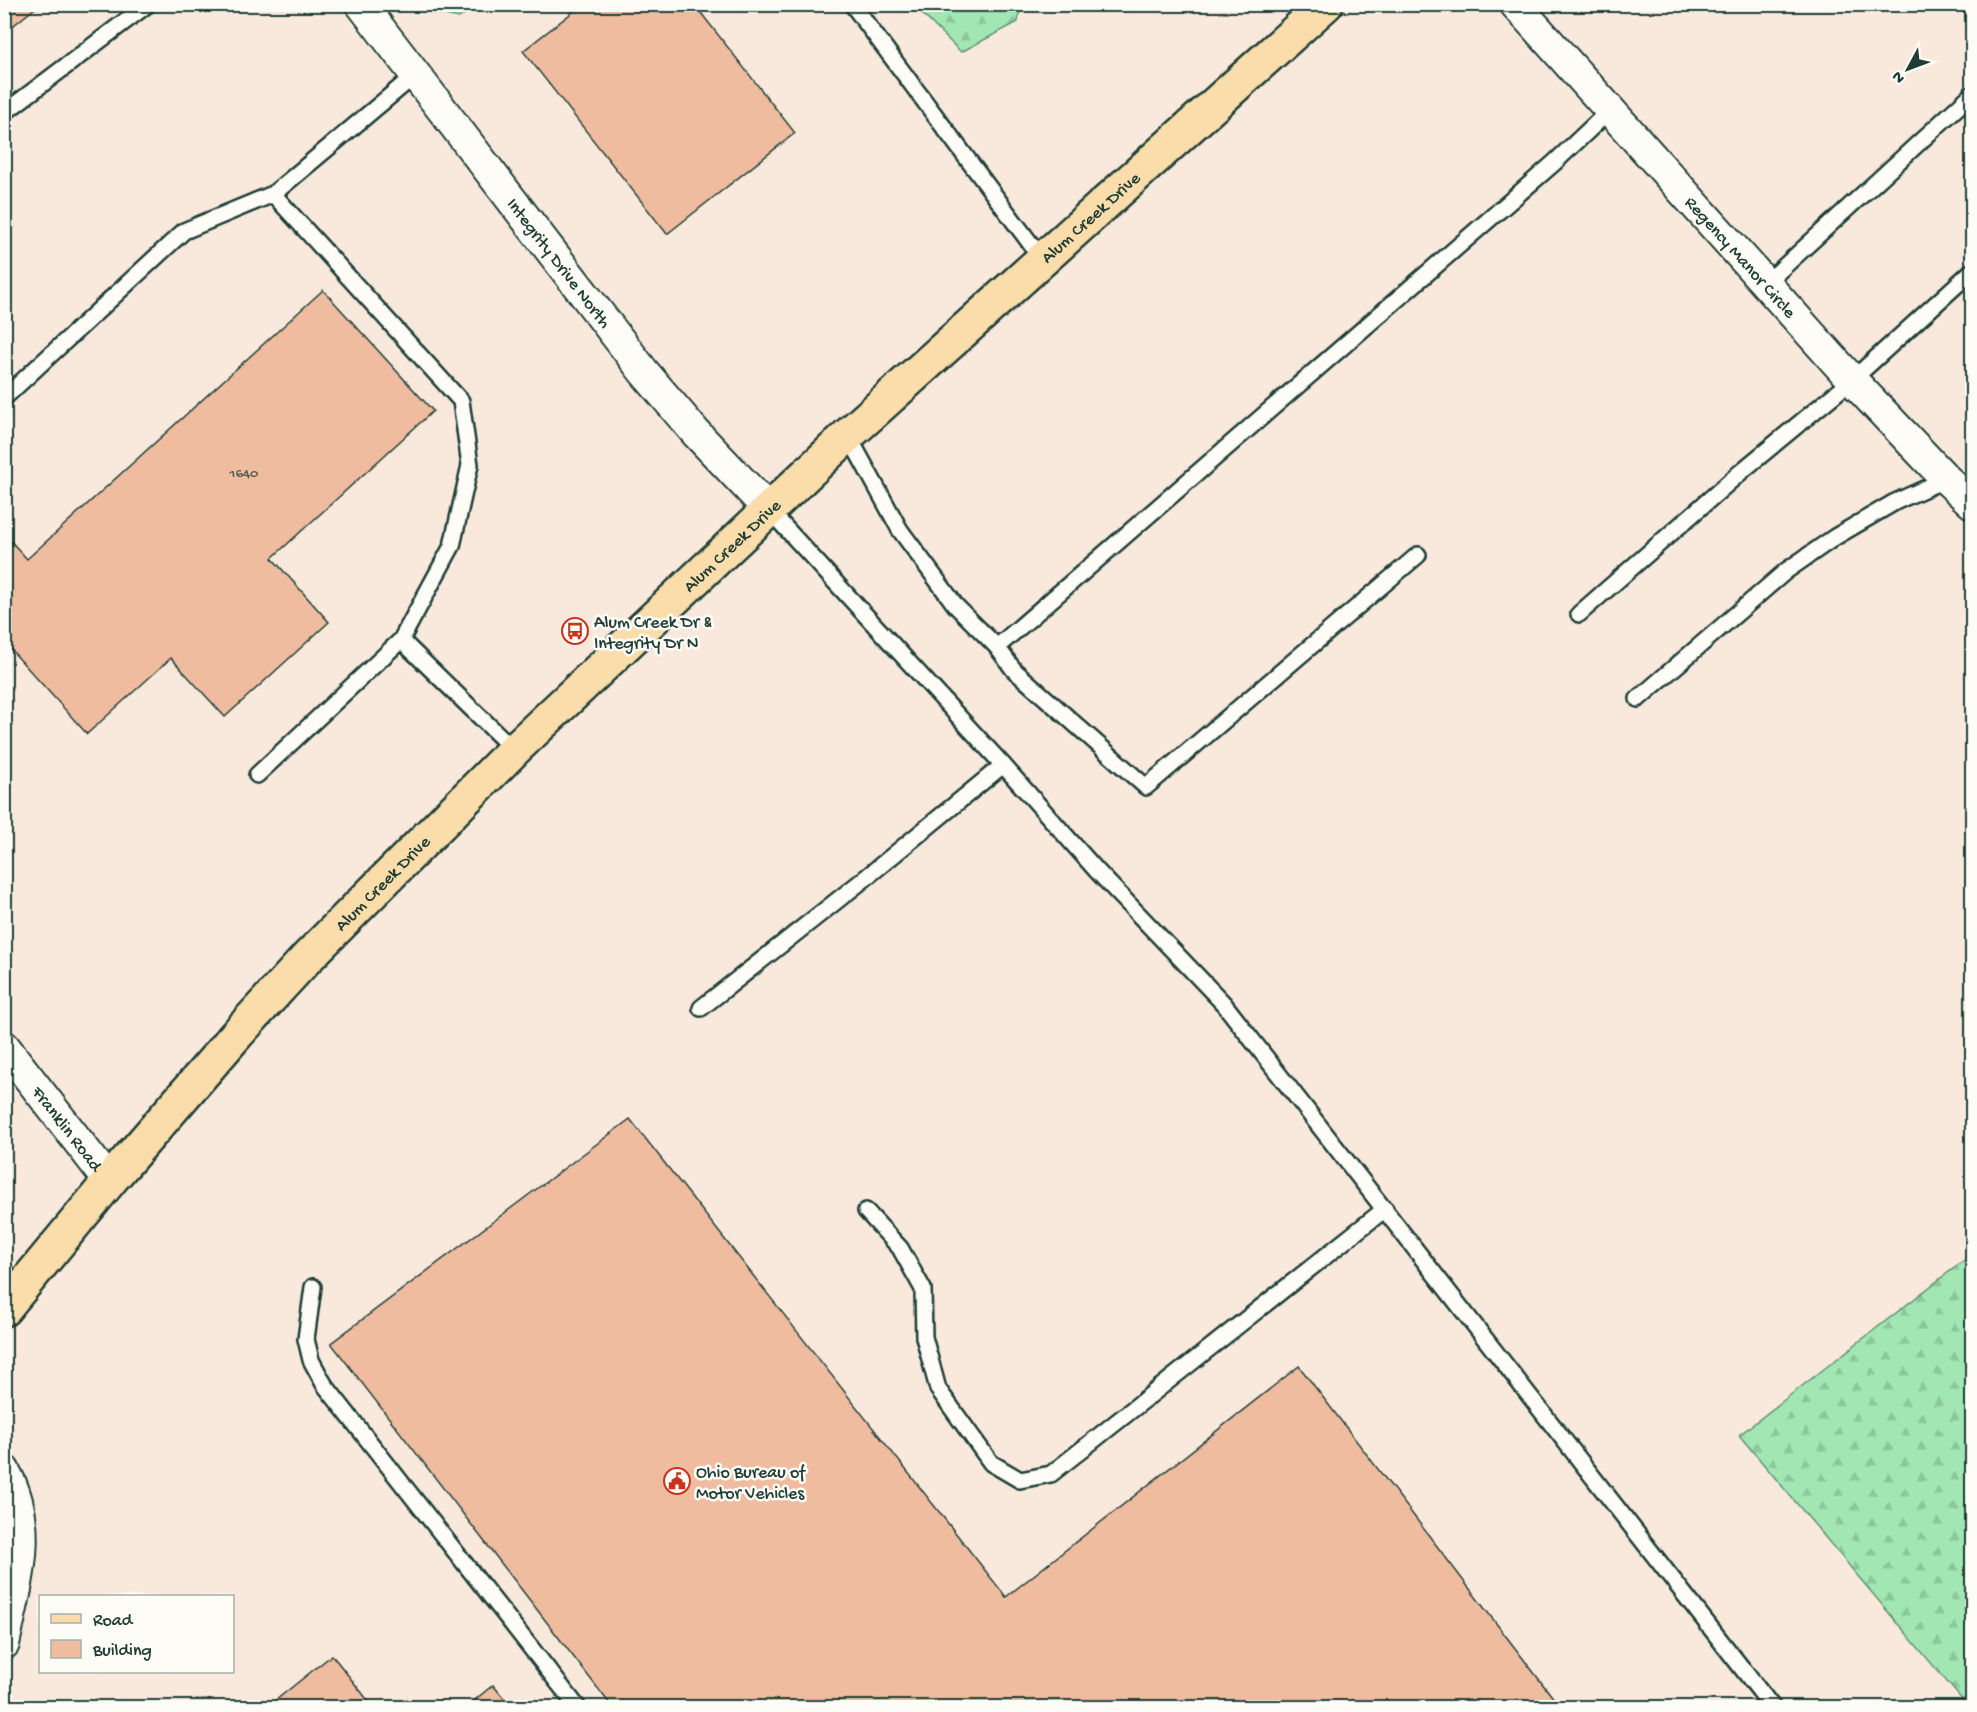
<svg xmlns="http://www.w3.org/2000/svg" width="1977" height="1712" font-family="'Gochi Hand',sans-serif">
	<defs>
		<pattern id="forest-firs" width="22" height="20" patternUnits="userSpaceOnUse" patternTransform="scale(1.5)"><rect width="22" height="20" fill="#a2e7b3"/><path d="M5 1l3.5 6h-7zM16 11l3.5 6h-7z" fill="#8bc79b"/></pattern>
	</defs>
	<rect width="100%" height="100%" fill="#fdfcf7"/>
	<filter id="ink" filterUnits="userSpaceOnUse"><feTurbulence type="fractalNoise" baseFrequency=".0167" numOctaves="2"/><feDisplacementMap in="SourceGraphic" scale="12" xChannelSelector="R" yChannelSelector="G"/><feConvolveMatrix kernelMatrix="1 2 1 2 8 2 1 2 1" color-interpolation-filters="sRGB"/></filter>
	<g filter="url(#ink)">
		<path fill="#f9e9dd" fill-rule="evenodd" d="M397,4L459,18L477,4L915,5L917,9L961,52L1018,22L1021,4L1972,5V1254L1739,1435L1969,1707L5,1708V5ZM40,1596H232V1672H40Z"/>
		<g fill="url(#forest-firs)" stroke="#609274" stroke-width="1.5">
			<path d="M397,5H477L459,18Z"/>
			<path d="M915,5H1021L1018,22L961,52L917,9Z"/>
			<path d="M1972,1254V1707L1969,1708L1739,1435Z"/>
		</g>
		<g fill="#efbca0" stroke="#1f3d34" stroke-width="1.5">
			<path d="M4,4H40L4,33Z"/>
			<path d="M583,4H694L795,133L667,234L523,51Z"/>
			<path d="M323,290L433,411L272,558L329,622L225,717L171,658L87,734L4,642V534L27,559Z"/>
			<path d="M630,1119L1006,1597L1299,1366L1561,1708H613L331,1343Z"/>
			<path d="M332,1655L374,1708H266Z"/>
			<path d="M493,1685L512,1708H465Z"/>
		</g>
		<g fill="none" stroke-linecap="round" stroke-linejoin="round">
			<defs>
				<g id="service">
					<path d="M852,4L1042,259"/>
					<path d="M4,113L148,4"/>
					<path d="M1765,284L1972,94"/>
					<path d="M4,398L184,231L273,194L415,75"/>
					<path d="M848,435L900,530L956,606L997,647L1554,163L1610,110"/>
					<path d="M769,510L1003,765L1097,871L1224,1004L1773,1708"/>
					<path d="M1579,614L1743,470L1852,380L1972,271"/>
					<path d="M401,640L514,750"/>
					<path d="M997,647L1014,670L1146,787L1418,555"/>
					<path d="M1638,699L1786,571L1835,537L1895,502L1946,479"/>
					<path d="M257,775L401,640L452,546L470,465L461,401L273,194"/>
					<path d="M701,1008L863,880L1003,765"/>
					<path d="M866,1211L900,1248L923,1289L924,1337L938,1389L991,1463L1020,1480L1051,1474L1385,1209"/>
					<path d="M313,1287L306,1339L311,1360L324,1384L578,1708"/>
				</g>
				<g id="minor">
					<path id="s1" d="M361,4L644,372L696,433L769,510"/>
					<path id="s2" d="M1515,4L1852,380L1946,479L1972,503"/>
					<path id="s3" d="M4,1046L109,1181"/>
					<path d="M4,1470C37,1526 16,1586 4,1644"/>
				</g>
				<g id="primary">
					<path id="s4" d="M4,1309L113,1177L237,1034L306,959L514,750L848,435L1326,4"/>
				</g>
			</defs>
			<use href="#service" stroke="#1f3d34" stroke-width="20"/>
			<use href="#minor" stroke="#1f3d34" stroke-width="34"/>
			<use href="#primary" stroke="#1f3d34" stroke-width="38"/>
			<use href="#service" stroke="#fdfcf7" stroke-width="15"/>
			<use href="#minor" stroke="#fdfcf7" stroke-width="30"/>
			<use href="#primary" stroke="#faddab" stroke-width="33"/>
		</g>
	</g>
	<defs>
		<symbol id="bus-ring" viewBox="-11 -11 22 22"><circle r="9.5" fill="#fdfcf7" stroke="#c8321e" stroke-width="1.5"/><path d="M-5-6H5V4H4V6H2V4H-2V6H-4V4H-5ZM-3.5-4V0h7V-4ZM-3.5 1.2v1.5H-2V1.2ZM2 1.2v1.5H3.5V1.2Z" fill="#c8321e"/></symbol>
		<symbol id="civic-ring" viewBox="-11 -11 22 22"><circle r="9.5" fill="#fdfcf7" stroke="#c8321e" stroke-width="1.5"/><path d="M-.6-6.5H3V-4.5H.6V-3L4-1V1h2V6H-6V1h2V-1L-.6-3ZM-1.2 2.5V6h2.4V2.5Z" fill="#c8321e"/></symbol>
	</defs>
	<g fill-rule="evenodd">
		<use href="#bus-ring" x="560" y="616" width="30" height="30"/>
		<use href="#civic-ring" x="662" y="1466" width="30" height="30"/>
	</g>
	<g text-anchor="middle" stroke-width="5" stroke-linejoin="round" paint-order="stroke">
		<g font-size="15" fill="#535d4f">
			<text x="244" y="477">1640</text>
		</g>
		<g font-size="18" fill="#1f3d34" stroke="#fdfcf7">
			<text dy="6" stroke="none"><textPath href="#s4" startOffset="1542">Alum Creek Drive</textPath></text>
			<text dy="6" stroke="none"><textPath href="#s2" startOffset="339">Regency Manor Circle</textPath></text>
			<text dy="6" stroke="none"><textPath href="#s1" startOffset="326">Integrity Drive North</textPath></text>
			<text dy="6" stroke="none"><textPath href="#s4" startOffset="1056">Alum Creek Drive</textPath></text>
			<text dy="6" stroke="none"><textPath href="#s4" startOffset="570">Alum Creek Drive</textPath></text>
			<text dy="6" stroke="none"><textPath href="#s3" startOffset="104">Franklin Road</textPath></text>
		</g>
		<g font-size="18" fill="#1f3d34" stroke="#fdfcf7" text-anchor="start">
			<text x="594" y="627">Alum Creek Dr &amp;<tspan x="594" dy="21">Integrity Dr N</tspan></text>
			<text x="696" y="1477">Ohio Bureau of<tspan x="696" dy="21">Motor Vehicles</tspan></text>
		</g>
	</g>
	<rect width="1977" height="1712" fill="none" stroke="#fdfcf7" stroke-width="24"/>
	<rect x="12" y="12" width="1953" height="1688" fill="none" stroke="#1f3d34" stroke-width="2" filter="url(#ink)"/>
	<rect x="39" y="1595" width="195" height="78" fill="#fdfcf7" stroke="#a4b0a9" stroke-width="1.5"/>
	<rect x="51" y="1614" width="30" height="9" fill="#faddab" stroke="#a4b0a9" stroke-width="1.5"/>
	<text x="93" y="1625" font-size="18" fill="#1f3d34">Road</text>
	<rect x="51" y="1640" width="30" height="18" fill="#efbca0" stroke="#a4b0a9" stroke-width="1.5"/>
	<text x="93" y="1655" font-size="18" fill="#1f3d34">Building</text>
	<g transform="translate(1908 69) rotate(229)" stroke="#fdfcf7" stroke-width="4.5" paint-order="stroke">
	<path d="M0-4.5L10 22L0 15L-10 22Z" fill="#1f3d34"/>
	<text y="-9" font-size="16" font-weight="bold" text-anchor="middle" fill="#1f3d34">N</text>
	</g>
</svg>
